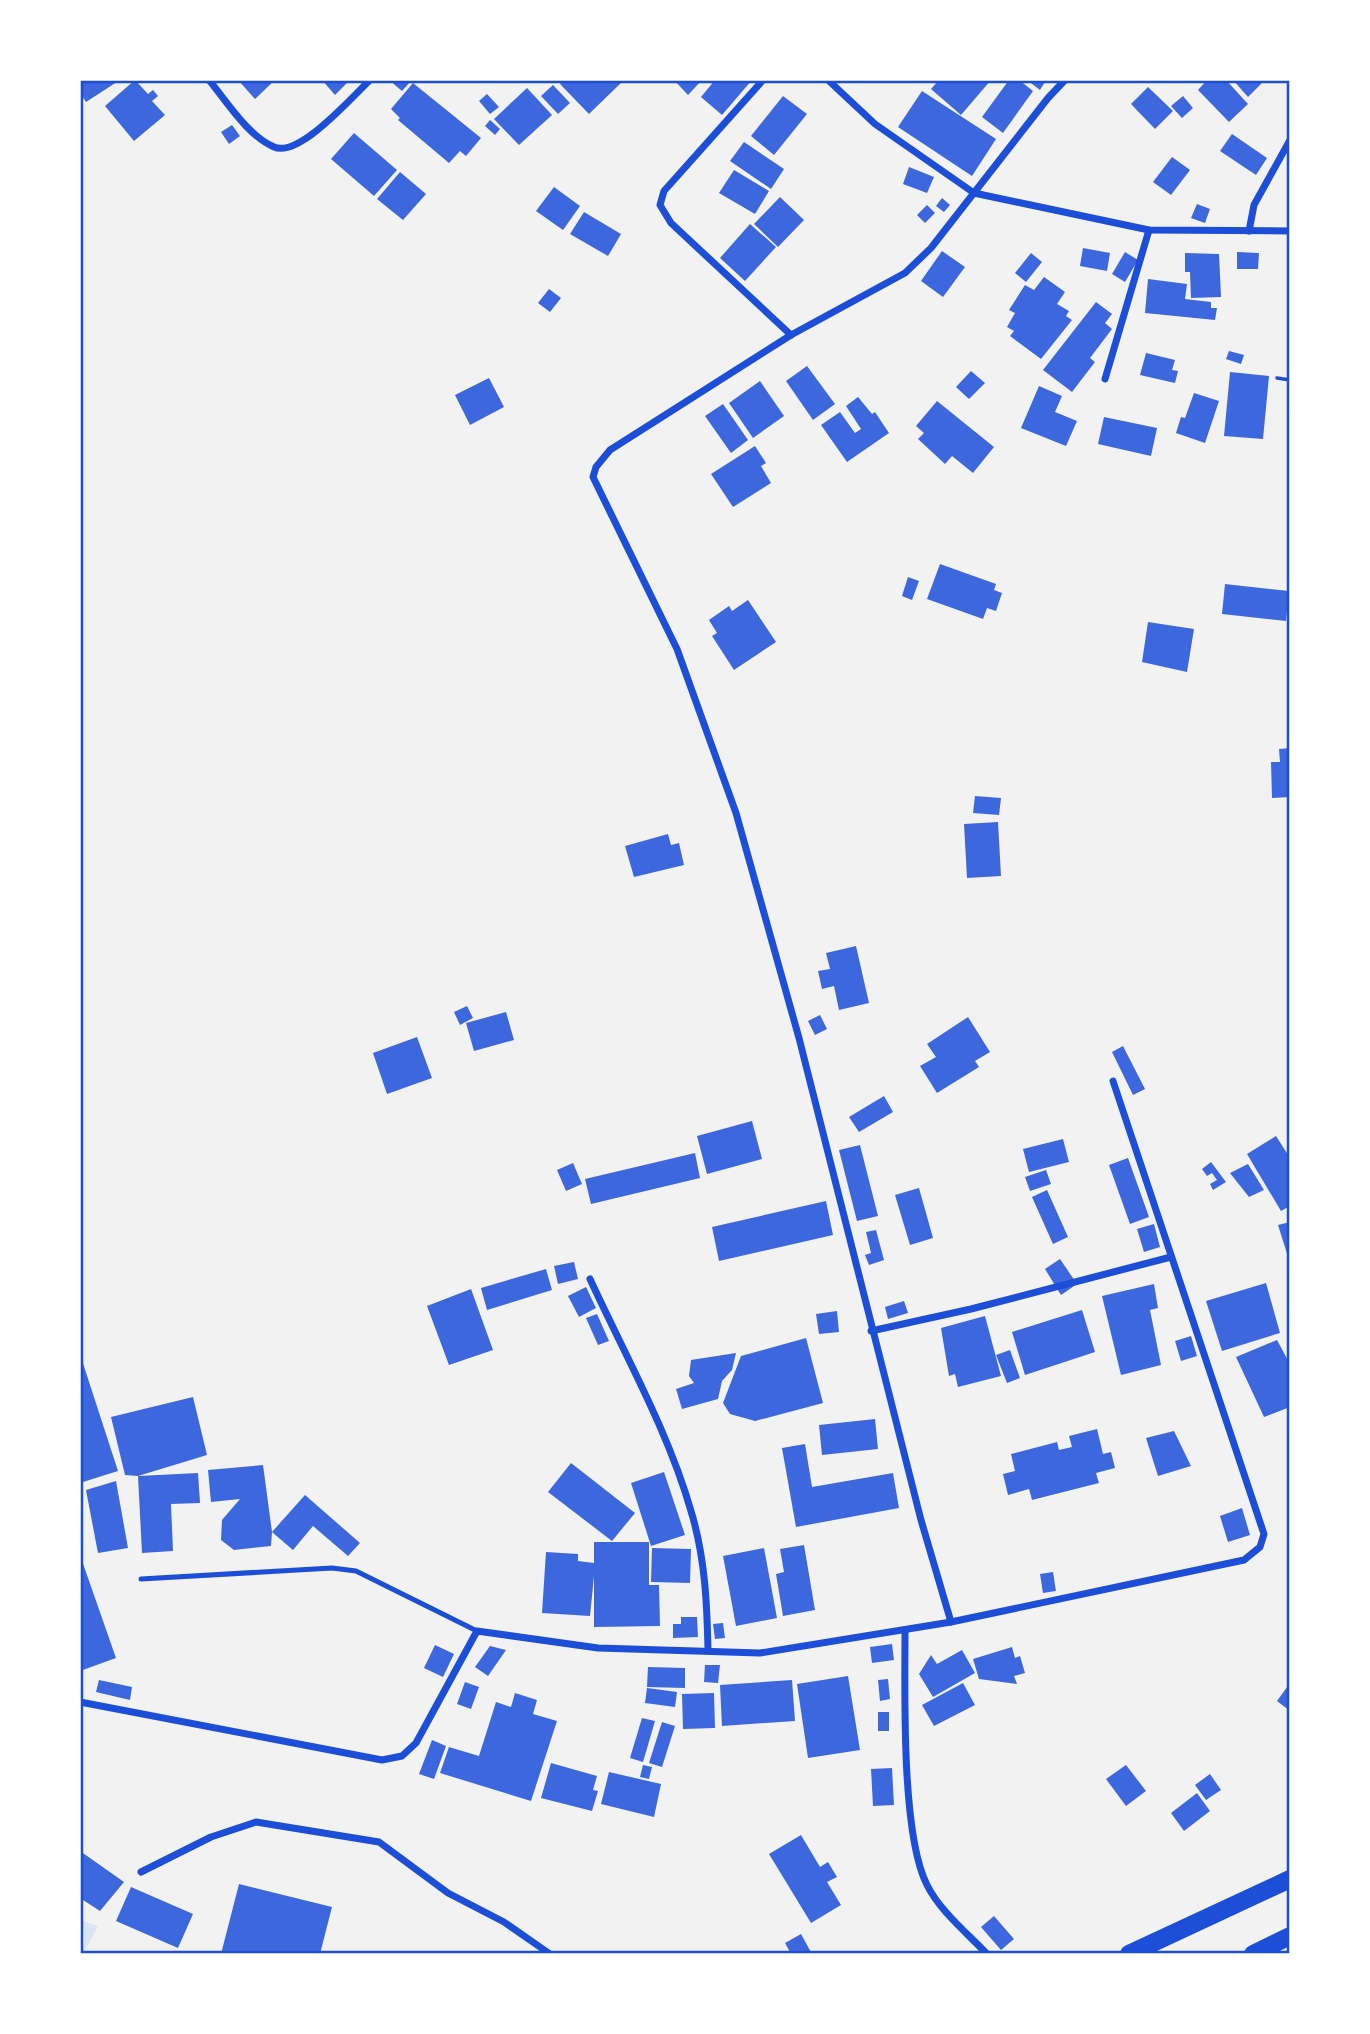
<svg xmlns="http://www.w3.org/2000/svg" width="1370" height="2034" font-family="'Fira Sans Condensed',sans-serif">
	<rect width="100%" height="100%" fill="#f2f2f2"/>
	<path fill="#dbe4f7" d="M81,1920L98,1926L84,1953H81Z"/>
	<g fill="#3d67dc">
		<path d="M80,80H120L86,102L80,93Z"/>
		<path d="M135,80L148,94L153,90L158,96L152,101L165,115L134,141L105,106Z"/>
		<path d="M238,80H275L255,99Z"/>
		<path d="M322,80H350L335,95Z"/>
		<path d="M389,80H412L402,91Z"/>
		<path d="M563,80H624L589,114L560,84Z"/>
		<path d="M674,80H702L688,95Z"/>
		<path d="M715,80H752L722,115L701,97Z"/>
		<path d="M939,80H991L961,115L931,89Z"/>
		<path d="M1009,80H1019L1033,91L1003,133L982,117Z"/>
		<path d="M1027,80H1043L1045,82L1040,90Z"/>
		<path d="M1207,80H1226L1248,104L1229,122L1198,90Z"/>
		<path d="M1233,80H1265L1248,97Z"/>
		<path d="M413,83L481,138L466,156L460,151L449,163L398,120L400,118L391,109Z"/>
		<path d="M553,85L570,103L558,114L541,96Z"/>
		<path d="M1148,87L1173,111L1155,129L1131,104Z"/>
		<path d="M527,88L552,115L519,145L494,119Z"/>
		<path d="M922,91L996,139L972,176L898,127Z"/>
		<path d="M487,94L499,107L490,114L479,101Z"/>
		<path d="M783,96L807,114L774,155L751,136Z"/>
		<path d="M1183,96L1193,108L1182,118L1171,106Z"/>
		<path d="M490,120L500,129L495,135L485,126Z"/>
		<path d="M232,125L240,136L229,144L221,132Z"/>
		<path d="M354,133L397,170L374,196L331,159Z"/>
		<path d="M1232,134L1267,158L1256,175L1220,151Z"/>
		<path d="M744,142L784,169L771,189L730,161Z"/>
		<path d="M1172,157L1190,170L1171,195L1153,182Z"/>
		<path d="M909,167L934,177L927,193L903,184Z"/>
		<path d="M734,170L769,191L755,214L719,193Z"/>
		<path d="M400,172L426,194L403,220L377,199Z"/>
		<path d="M554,187L580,206L563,230L536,211Z"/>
		<path d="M780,197L804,220L778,247L754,224Z"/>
		<path d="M942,198L950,205L944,212L936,206Z"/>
		<path d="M1197,204L1210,209L1205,223L1191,218Z"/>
		<path d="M927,205L935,213L925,223L917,215Z"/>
		<path d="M584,212L621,234L608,256L570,234Z"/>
		<path d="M750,224L776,247L745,281L720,258Z"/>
		<path d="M1083,248L1110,253L1107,271L1080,266Z"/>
		<path d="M942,251L965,267L943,297L921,281Z"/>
		<path d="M1125,252L1138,260L1125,282L1112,274Z"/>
		<path d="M1237,252L1259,253L1258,269H1237Z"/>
		<path d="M1031,253L1042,262L1026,282L1015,273Z"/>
		<path d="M1185,253L1219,254L1221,297L1191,298L1190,272H1185Z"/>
		<path d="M1044,277L1065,292L1057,304L1069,311L1066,316L1072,320L1041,359L1010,336L1014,331L1007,327L1015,313L1009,310L1025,285L1034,290Z"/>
		<path d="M1148,279L1187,284L1185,299L1211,302V308H1217L1215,320L1145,313Z"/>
		<path d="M549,289L561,298L550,312L538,303Z"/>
		<path d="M1096,302L1112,314L1105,323L1112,329L1090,358L1095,362L1072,392L1043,370Z"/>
		<path d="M1229,351L1244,355L1241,364L1226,359Z"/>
		<path d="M1146,353L1175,360L1172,370L1178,371L1175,383L1140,375Z"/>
		<path d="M807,366L835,404L813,420L786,381Z"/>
		<path d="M971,371L985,383L969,399L956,387Z"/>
		<path d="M1230,372L1269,376L1263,439L1224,436Z"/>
		<path d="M489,378L504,407L470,425L455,395Z"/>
		<path d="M760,381L784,416L753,438L729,403Z"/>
		<path d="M1039,386L1062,396L1055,412L1077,421L1066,446L1021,428Z"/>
		<path d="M1194,393L1219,401L1205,443L1176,433L1181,417L1185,418Z"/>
		<path d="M858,397L872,414L875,412L889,433L847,462L821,425L840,412L855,433L861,429L846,406Z"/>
		<path d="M937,401L994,447L973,473L952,456L945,464L918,439L924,433L916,426Z"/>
		<path d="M723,404L748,440L731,453L705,416Z"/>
		<path d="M1104,417L1157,428L1151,456L1098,444Z"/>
		<path d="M755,446L766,463L761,466L771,483L733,507L711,474Z"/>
		<path d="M940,564L996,584L994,590L1002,593L996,611L987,608L983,619L927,599Z"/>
		<path d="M908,577L919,581L912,600L902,596Z"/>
		<path d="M1225,584L1289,591L1286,621L1222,614Z"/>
		<path d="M748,600L776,642L734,670L712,636L717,633L709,620L729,606L732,611Z"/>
		<path d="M1148,622L1194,629L1187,672L1142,662Z"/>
		<path d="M1290,748V797L1272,798L1271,762H1280L1279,749Z"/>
		<path d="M975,796L1001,798L999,815L973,813Z"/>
		<path d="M998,822L1001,876L967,878L964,824Z"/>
		<path d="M668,834L671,845L679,843L684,865L634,877L625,846Z"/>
		<path d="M856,946L869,1003L839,1010L834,986L822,989L818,971L830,969L826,953Z"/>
		<path d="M467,1006L473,1018L460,1025L454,1012Z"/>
		<path d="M506,1012L514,1040L474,1051L466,1023Z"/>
		<path d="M820,1015L827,1029L815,1035L808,1021Z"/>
		<path d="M968,1017L990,1052L975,1061L979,1067L937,1093L920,1066L936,1057L927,1044Z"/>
		<path d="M417,1037L432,1078L387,1094L373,1053Z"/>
		<path d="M1123,1046L1145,1089L1133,1095L1112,1052Z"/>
		<path d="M884,1096L893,1112L859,1132L849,1117Z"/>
		<path d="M752,1121L762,1159L707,1174L697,1136Z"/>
		<path d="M1276,1136L1290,1158V1206L1281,1211L1247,1154Z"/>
		<path d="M1063,1139L1069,1162L1029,1172L1023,1149Z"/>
		<path d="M860,1145L878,1216L857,1221L839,1150Z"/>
		<path d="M695,1153L700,1178L591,1204L585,1179Z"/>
		<path d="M1128,1158L1149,1217L1130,1224L1109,1165Z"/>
		<path d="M1211,1162L1226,1182L1213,1190L1210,1184L1217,1180L1212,1173L1207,1176L1202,1169Z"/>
		<path d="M573,1163L582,1184L566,1191L557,1170Z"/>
		<path d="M1248,1164L1264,1190L1249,1197L1230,1173Z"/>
		<path d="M1046,1170L1051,1184L1030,1191L1025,1177Z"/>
		<path d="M919,1188L933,1238L910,1245L895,1195Z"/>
		<path d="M1047,1190L1068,1237L1053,1244L1032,1197Z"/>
		<path d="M826,1201L833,1235L719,1261L712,1227Z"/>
		<path d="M1290,1222V1260H1289L1278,1225Z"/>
		<path d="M1154,1224L1160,1247L1144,1252L1137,1229Z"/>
		<path d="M876,1230L884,1260L869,1265L865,1255L871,1253L866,1232Z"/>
		<path d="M1060,1259L1077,1284L1061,1295L1045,1269Z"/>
		<path d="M574,1262L578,1279L558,1284L554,1266Z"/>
		<path d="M546,1269L552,1290L487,1310L481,1288Z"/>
		<path d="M1266,1283L1280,1333L1222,1351L1206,1301Z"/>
		<path d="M1154,1284L1158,1308L1150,1310L1161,1365L1121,1375L1102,1296Z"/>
		<path d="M586,1287L596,1308L579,1317L568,1296Z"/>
		<path d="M471,1289L493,1350L449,1365L427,1306Z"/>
		<path d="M904,1301L908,1313L888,1319L885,1307Z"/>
		<path d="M1082,1310L1095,1352L1025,1375L1012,1332Z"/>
		<path d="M837,1311L839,1332L819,1334L816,1314Z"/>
		<path d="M597,1314L609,1341L598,1345L586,1318Z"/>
		<path d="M985,1316L1001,1376L958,1387L955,1374L949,1376L941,1328Z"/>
		<path d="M1191,1336L1197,1356L1181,1361L1175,1341Z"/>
		<path d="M806,1338L823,1403L755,1421L730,1414L723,1403L741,1356Z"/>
		<path d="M1277,1340L1290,1364V1407L1264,1417L1236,1357Z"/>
		<path d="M1010,1350L1020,1378L1007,1383L996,1355Z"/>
		<path d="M736,1353L732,1370L722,1381L718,1399L682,1409L676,1389L694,1383L689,1376L691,1360Z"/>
		<path d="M80,1354L118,1471L83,1482L80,1475Z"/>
		<path d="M193,1397L207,1455L138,1476L198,1473L200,1503L171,1504L173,1551L142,1553L138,1476L125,1475L111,1417Z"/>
		<path d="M875,1419L878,1449L822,1455L819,1425Z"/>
		<path d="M1097,1429L1103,1454L1111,1452L1115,1468L1096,1473L1099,1483L1032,1500L1029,1489L1008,1495L1003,1474L1015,1471L1011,1454L1057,1442L1059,1450L1072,1447L1069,1436Z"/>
		<path d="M1174,1431L1191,1466L1158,1476L1146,1438Z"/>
		<path d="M805,1444L812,1487L893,1473L899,1508L796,1527L782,1448Z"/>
		<path d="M571,1463L635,1513L612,1541L548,1492Z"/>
		<path d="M263,1465L272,1532L271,1546L234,1550L221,1540L222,1520L240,1499L211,1502L208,1470Z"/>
		<path d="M664,1472L685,1535L651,1546L631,1483Z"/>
		<path d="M116,1481L128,1548L98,1553L86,1490Z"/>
		<path d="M305,1495L360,1543L348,1556L313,1526L293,1550L272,1532Z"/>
		<path d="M1242,1508L1250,1535L1228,1542L1220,1516Z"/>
		<path d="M594,1542H649V1585H659L660,1626L594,1627V1576L590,1616L542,1613L546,1552L578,1554V1561L594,1563Z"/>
		<path d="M804,1545L815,1610L783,1616L776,1574L784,1572L780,1549Z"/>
		<path d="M652,1548L691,1549L690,1583L651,1582Z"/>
		<path d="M764,1548L777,1618L736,1626L723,1556Z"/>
		<path d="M80,1555L116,1658L80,1671Z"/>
		<path d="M1053,1572L1056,1591L1043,1593L1040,1574Z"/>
		<path d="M681,1617H697L698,1637L673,1638V1624H681Z"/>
		<path d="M723,1623L725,1638L715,1639L713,1624Z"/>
		<path d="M892,1644L894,1660L872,1663L870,1647Z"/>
		<path d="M435,1645L454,1654L443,1677L424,1668Z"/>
		<path d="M490,1646L506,1650L488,1676L475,1667Z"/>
		<path d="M1012,1647L1015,1658L1020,1656L1025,1673L1014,1676L1017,1684L979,1679L973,1659Z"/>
		<path d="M962,1650L975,1673L933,1697L919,1674L931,1655L937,1664Z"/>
		<path d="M705,1665H720L718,1683L704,1682Z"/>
		<path d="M648,1667L685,1668V1688L647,1687Z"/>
		<path d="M848,1676L860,1750L808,1758L797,1684Z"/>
		<path d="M888,1679L890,1699L880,1701L878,1680Z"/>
		<path d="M99,1680L132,1687L130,1700L96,1692Z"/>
		<path d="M792,1680L795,1721L722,1726L720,1685Z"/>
		<path d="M465,1682L479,1687L471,1709L457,1704Z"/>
		<path d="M963,1683L975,1705L934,1726L922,1705Z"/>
		<path d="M1290,1683V1711L1277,1701Z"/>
		<path d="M647,1688L677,1692L675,1707L645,1703Z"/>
		<path d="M515,1693L537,1700L533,1714L557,1721L531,1801L440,1773L449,1747L479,1756L496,1702L511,1707Z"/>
		<path d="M714,1693L715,1728L683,1729L682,1694Z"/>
		<rect x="878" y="1712" width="11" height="19"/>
		<path d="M642,1718L655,1721L643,1762L630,1758Z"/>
		<path d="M662,1722L675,1726L662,1767L649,1763Z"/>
		<path d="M432,1740L446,1746L434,1779L419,1774Z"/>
		<path d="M551,1763L597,1776L593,1790L598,1791L592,1811L541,1798Z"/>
		<path d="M643,1765L652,1767L649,1779L640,1777Z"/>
		<path d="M1126,1765L1146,1791L1126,1806L1106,1779Z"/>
		<path d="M892,1768L894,1805L873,1806L871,1769Z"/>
		<path d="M609,1772L661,1784L654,1817L601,1804Z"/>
		<path d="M1210,1774L1221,1790L1206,1800L1195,1785Z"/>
		<path d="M1197,1793L1210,1811L1184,1831L1171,1813Z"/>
		<path d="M801,1835L820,1867L828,1862L837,1877L827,1882L841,1905L811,1923L769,1854Z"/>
		<path d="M80,1851L124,1882L100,1911L80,1898Z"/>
		<path d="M239,1884L332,1907L320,1954H221Z"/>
		<path d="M131,1887L193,1914L178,1948L116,1921Z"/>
		<path d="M994,1916L1014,1939L1001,1950L981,1927Z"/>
		<path d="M801,1934L812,1954H791L785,1943Z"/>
	</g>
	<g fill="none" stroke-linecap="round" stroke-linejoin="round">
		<path stroke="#1d4ed8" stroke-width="3.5" d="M1277,378L1290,380"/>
		<path stroke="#1d4ed8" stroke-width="5" d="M141,1579L332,1568L356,1571L477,1631"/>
		<g stroke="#1d4ed8" stroke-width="7">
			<path d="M209,80C227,102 248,136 274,147C299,158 352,97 370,80"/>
			<path d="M763,80L664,191L660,205L671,223L791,335"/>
			<path d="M828,80L875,124L974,193L1149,230L1290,231"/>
			<path d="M1249,231L1254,205L1290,140"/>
			<path d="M1105,379L1149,230"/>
			<path d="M590,1279C625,1355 668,1431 691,1511C705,1557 707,1603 708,1650"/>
			<path d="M871,1331L971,1309L1171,1257"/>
			<path d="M951,1622L921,1520L799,1038L736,813L677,649L593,477L596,467L610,450L791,335L905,273L931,248L1048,98L1065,80"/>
			<path d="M905,1630C905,1690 901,1834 927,1885C940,1911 967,1933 987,1954"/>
			<path d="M80,1702L382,1760L402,1756L416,1743L477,1631L598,1648L760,1653L951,1622L1244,1560L1260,1547L1264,1534L1113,1081"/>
			<path d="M141,1872L211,1837L256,1822L379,1842L448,1893L504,1922L550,1954"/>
		</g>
		<g stroke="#1d4ed8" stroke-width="18">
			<path d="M1129,1954L1290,1879"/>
			<path d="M1253,1954L1290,1936"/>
		</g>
	</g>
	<rect width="1370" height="2034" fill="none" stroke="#ffffff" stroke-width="164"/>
	<rect x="82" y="82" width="1206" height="1870" fill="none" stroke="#1d4ed8" stroke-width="2.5"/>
</svg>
